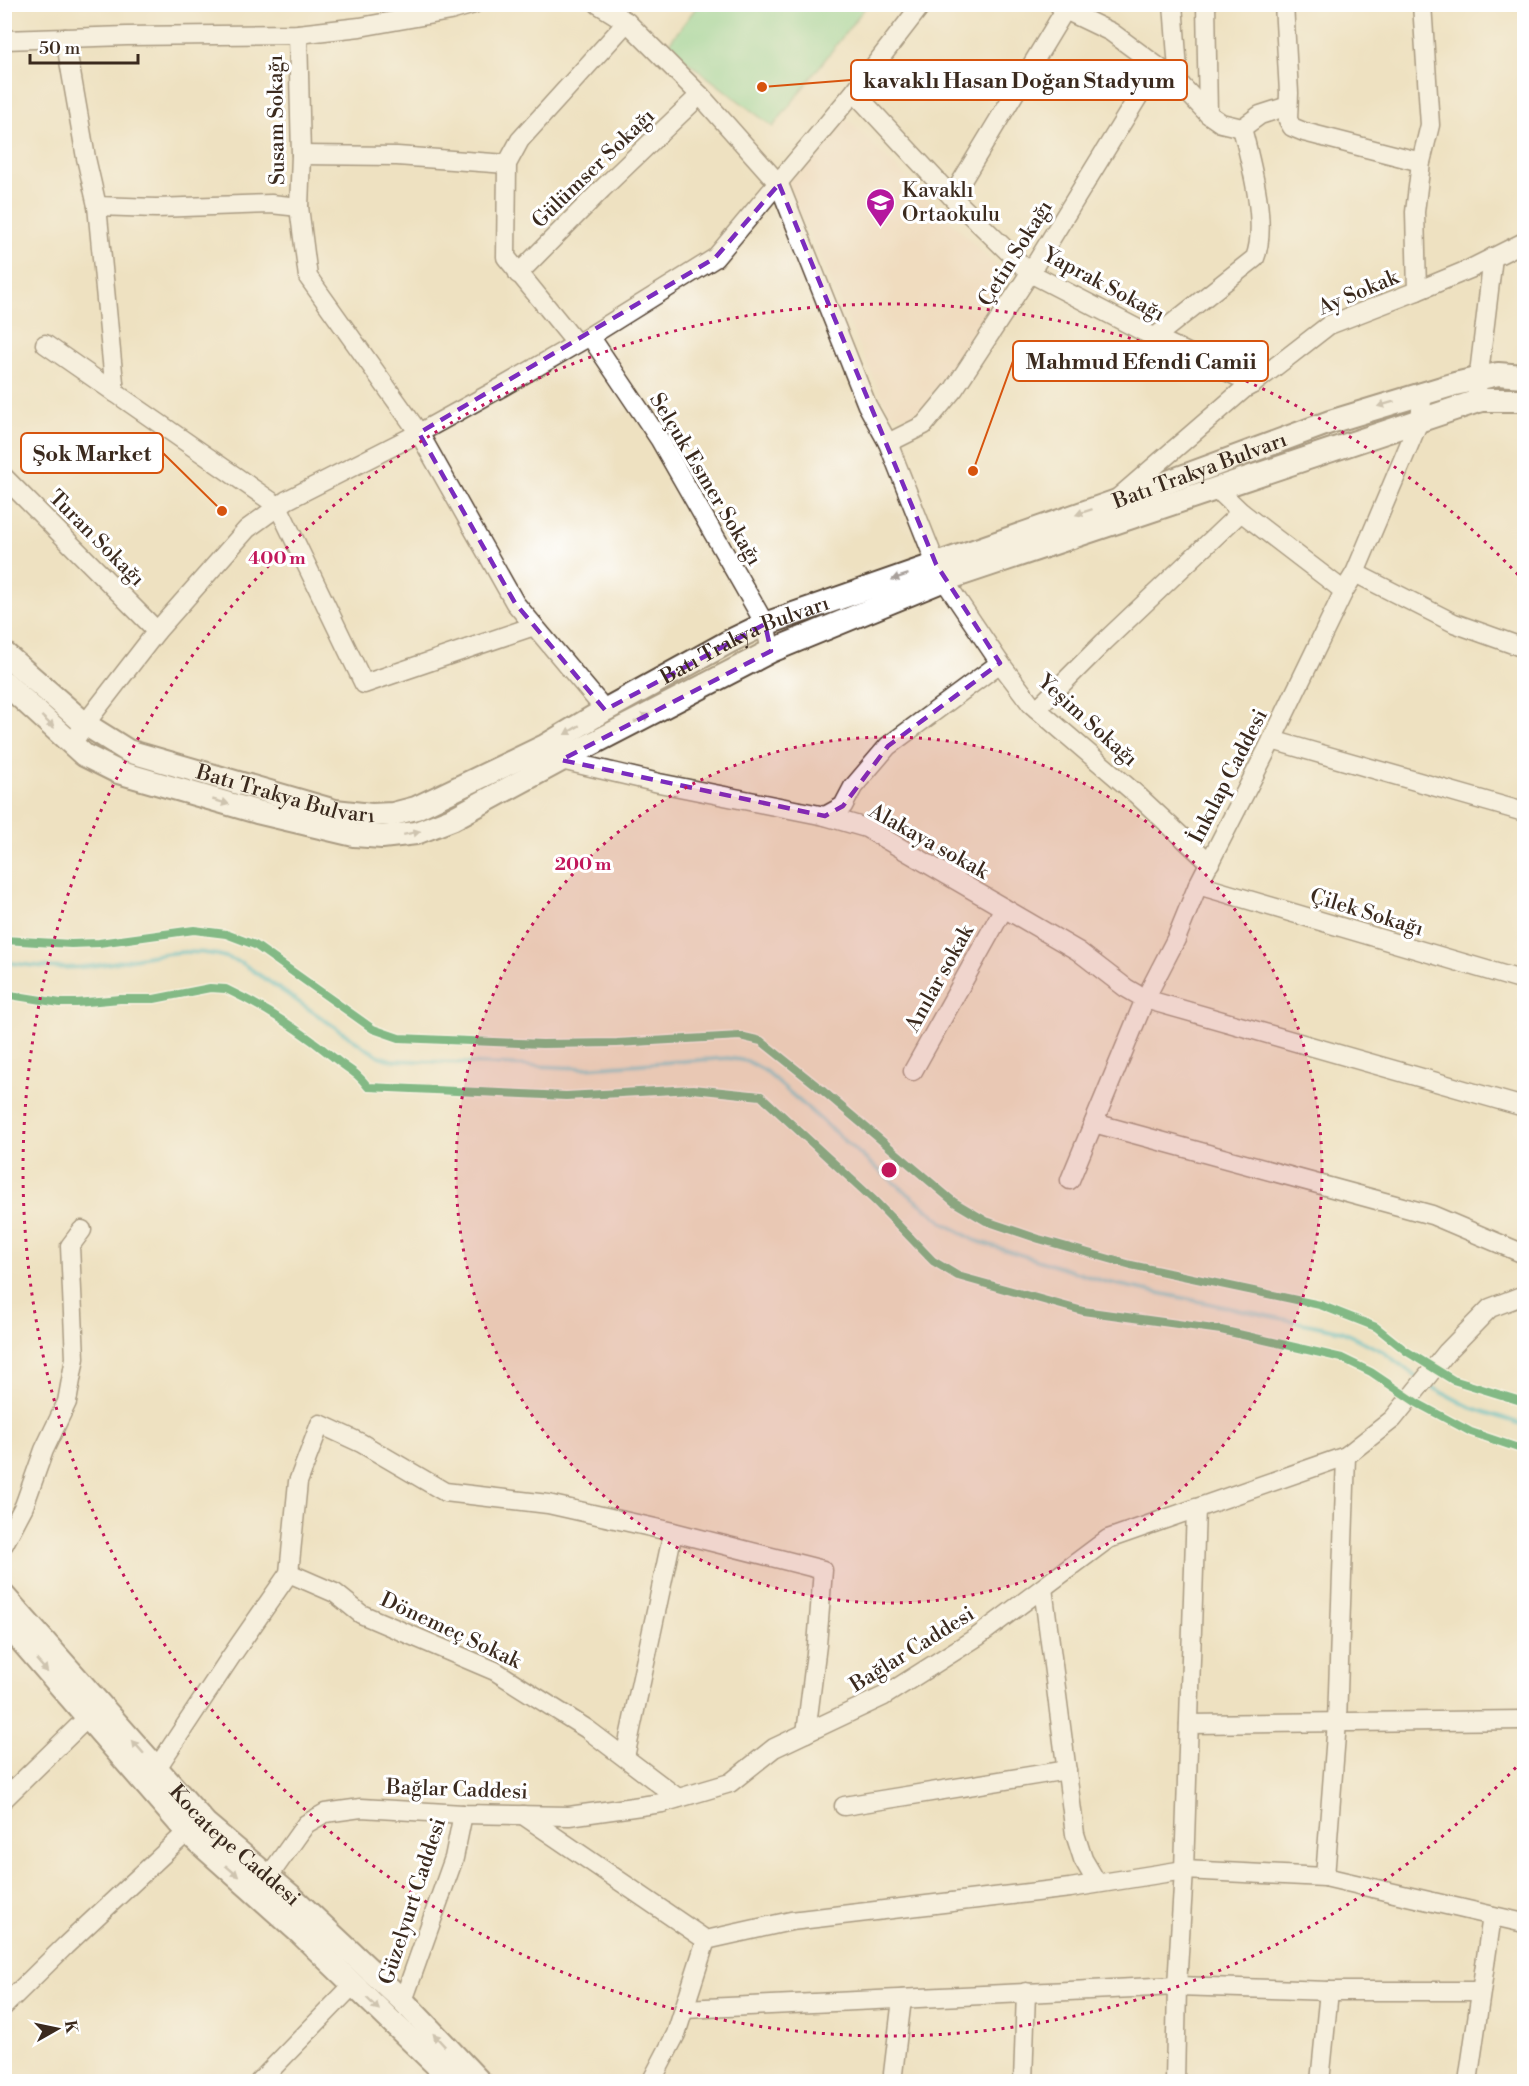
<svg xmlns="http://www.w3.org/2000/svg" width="1529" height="2086" font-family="'Libre Bodoni',serif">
	<rect width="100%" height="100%" fill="#fff"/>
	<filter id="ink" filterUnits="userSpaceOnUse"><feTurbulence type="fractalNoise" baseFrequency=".0167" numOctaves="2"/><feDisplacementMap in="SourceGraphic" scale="12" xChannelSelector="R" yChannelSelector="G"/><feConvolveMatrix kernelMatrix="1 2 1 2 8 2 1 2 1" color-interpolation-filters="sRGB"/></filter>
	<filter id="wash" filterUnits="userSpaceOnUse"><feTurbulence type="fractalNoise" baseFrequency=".008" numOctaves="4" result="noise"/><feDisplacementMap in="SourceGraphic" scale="24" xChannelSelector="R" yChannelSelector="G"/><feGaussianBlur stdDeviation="1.35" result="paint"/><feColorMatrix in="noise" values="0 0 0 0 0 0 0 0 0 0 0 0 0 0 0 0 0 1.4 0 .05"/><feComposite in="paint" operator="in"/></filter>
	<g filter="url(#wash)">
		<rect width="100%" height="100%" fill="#eee1c1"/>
		<path fill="#f1d5bd" d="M836,108L1004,274L1006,282L1001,291L919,420L889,412L785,179Z"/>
		<path fill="#83d99c" stroke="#5f825d" stroke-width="1.5" d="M698,5V4L867,5L773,127L667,46Z"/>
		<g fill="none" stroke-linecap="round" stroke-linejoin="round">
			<g stroke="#4bb8c6" stroke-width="4.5">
				<path d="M4,962C33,966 63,970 92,966C145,959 191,940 242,963L364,1047L379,1056L391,1060L583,1068L728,1058L747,1061L764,1070L869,1162L944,1223L974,1240L1106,1282L1341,1331L1382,1351L1421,1380"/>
				<path d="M1428,1385L1470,1407L1524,1425"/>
			</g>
		</g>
	</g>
	<g filter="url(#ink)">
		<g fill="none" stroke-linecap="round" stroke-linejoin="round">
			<defs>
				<g id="minor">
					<path d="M598,4L627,22L700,95L779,184L867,405L888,443L936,564L944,580L1000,663L1031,704L1136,794L1210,863"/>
					<path d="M1058,4L1065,10L1111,32L1157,66L1179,83L1208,114L1221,123L1242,128L1260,115L1288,106"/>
					<path d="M1173,4L1179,83"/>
					<path d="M1206,4L1208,114"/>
					<path d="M1284,4L1289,93L1288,120L1292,127L1304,132L1421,162"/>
					<path d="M298,34L301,155L299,207L308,277L419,433L515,603L605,710"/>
					<path d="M65,38L86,158L97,206L156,208L271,204L299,207"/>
					<path d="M4,40L127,36L298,34L360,27L450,11L474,4"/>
					<path d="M854,92L952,197L1030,273L1144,332L1253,384"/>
					<path d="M301,155L397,156L507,164"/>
					<path d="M952,197L1065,10"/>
					<path d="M97,206L115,393"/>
					<path d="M518,274L602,189L700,95"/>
					<path d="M1417,291L1415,212L1421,162L1430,125L1422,4"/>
					<path d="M590,336L660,440L765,624L771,651"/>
					<path d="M1155,337L1255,258C1268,225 1251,163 1242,128"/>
					<path d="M576,343L506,257L507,164L520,140L627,22"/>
					<path d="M45,344L278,506L364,684L534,626"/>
					<path d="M1477,390L1493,257"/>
					<path d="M888,443L924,425L954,389L1030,273L1157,66"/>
					<path d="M4,477L157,631"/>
					<path d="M1216,488L1241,512L1344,591"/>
					<path d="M1119,497L1244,389L1253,384L1329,325L1417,291L1470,269L1524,242"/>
					<path d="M1355,573L1454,623L1524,648"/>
					<path d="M1037,709L1104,642L1241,512"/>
					<path d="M1272,740L1524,812"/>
					<path d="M72,744L85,724L157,631L247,529L287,500L419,433L502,387L590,336L715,258L854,92L922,4"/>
					<path d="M561,760L659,783L825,816L866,828L1078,951L1126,988L1145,999L1524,1107"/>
					<path d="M825,816L843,806L853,787L888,746L1000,663"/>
					<path d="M1198,885L1524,981"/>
					<path d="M913,1071L1004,908"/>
					<path d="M1094,1123L1432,1215L1524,1254"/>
					<path d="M1070,1180L1145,999L1176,939L1198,885L1272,740L1344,591L1355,573L1420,419L1423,392"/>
					<path d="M4,1544L24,1506L44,1450L67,1402L75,1358L70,1246L82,1230"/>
					<path d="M289,1573L335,1593L361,1614L495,1671L587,1729L678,1798"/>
					<path d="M1043,1588L1075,1834L1083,1859L1097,1883"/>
					<path d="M1189,1724L1524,1720"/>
					<path d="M625,1757L673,1532"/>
					<path d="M157,1768L230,1658L289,1573L298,1482L320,1424L361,1443L445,1492L548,1504L673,1532L823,1570L817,1645L806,1733"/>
					<path d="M4,1799L87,1718"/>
					<path d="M844,1806L1067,1770"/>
					<path d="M523,1815L706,1940L676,2034L651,2082"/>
					<path d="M269,1876L306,1824L325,1813L361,1808L463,1814L569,1816L662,1803L730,1783L774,1748L884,1696L977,1637L1108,1539L1346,1456L1393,1419L1447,1352L1490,1308L1524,1295"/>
					<path d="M1325,1877L1337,1722L1346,1456"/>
					<path d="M706,1940L791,1921L1070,1888L1184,1870L1325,1877L1524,1923"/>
					<path d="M403,2001L454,1858L463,1814"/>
					<path d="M4,2006L65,1946L187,1832"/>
					<path d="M684,2009L1177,1986L1329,1991H1481"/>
					<path d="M259,2082L353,1985"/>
					<path d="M892,2082L902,1999"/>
					<path d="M1023,2082L1026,1992"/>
					<path d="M1175,2082L1177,1986L1184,1870L1196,1508"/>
					<path d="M1320,2082L1329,1991"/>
					<path d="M1468,2082L1492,1916"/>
				</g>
				<g id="major">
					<path id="s1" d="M4,653L85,724L128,751L335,811L371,815L393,814L416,808L545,746L605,710L730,641L765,624L1114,502L1330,422L1455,384L1498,374L1524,376"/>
					<path d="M4,682L84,755L118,772L257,812L354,835L382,837L416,833L452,819L561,760L771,651L944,580L1475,402L1482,400H1524"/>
					<path id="s2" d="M4,1596L206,1824L291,1896L403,2001L480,2082"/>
					<path d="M4,1621L187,1832L299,1932L454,2082"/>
				</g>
			</defs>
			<use href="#minor" stroke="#564536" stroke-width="21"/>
			<use href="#major" stroke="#564536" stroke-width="26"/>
			<use href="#minor" stroke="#fff" stroke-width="18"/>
			<use href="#major" stroke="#fff" stroke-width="22"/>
			<defs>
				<g id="cycleway">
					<path d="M4,940L71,944L99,943L194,930L226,934L255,945L373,1029L399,1038L542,1044L617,1043L740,1036L761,1041L816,1085L954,1202L986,1221L1039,1239L1131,1265L1320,1305L1376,1327L1406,1351L1453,1380L1524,1402"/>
					<path d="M4,994L60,1003H76L120,999H154L210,988L226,989C264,1007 301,1031 333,1057C348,1070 355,1070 368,1087L566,1096L693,1089L761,1096L875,1201L933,1261L958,1276L1083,1311L1221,1330L1342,1358L1371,1372L1417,1403L1471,1432L1524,1450"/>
				</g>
			</defs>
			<use href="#cycleway" stroke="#fff" stroke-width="11"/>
			<use href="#cycleway" stroke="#00873e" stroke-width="8"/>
		</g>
		<defs><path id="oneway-solid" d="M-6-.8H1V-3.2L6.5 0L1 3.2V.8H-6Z" transform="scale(1.5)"/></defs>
		<g fill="#a79f9a">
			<use href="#oneway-solid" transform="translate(1386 404) rotate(163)"/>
			<use href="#oneway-solid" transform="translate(1084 512) rotate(161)"/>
			<use href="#oneway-solid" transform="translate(900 577) rotate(161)"/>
			<use href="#oneway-solid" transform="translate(642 718) rotate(-27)"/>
			<use href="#oneway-solid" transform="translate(48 722) rotate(43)"/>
			<use href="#oneway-solid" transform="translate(572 730) rotate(149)"/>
			<use href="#oneway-solid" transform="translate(221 802) rotate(16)"/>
			<use href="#oneway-solid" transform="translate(412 833) rotate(-12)"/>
			<use href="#oneway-solid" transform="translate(42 1666) rotate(49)"/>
			<use href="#oneway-solid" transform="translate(138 1747) rotate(-131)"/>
			<use href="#oneway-solid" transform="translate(232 1871) rotate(41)"/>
			<use href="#oneway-solid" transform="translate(373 2004) rotate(44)"/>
			<use href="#oneway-solid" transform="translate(439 2040) rotate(-133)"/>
		</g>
	</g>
	<path d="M0 0H1529V2086H0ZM779,184L936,564L1000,663L888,746L843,806L825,816L561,760L771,651L765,624L605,710L515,603L419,433L715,258Z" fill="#eee1c1" fill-opacity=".55" fill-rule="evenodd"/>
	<path fill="none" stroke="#7b2cbf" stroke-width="4.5" stroke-dasharray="12 8" stroke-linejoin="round" d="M779,184L936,564L1000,663L888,746L843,806L825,816L561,760L771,651L765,624L605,710L515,603L419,433L715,258Z"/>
	<circle cx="889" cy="1170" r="433" fill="#c2185b" fill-opacity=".12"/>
	<g fill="none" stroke="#c2185b" stroke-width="3" stroke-dasharray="3 6">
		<circle cx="889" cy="1170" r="433"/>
		<path d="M1522 1761A866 866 0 1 1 1522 579"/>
	</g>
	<defs>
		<symbol id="school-pin" viewBox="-11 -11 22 30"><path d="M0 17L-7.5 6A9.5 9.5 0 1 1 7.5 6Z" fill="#b5179e" stroke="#fff"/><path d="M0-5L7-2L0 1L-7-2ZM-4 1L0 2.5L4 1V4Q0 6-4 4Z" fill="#fff"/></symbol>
	</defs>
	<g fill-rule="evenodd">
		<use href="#school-pin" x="864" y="186" width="33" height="45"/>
	</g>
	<g text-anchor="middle" stroke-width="6" stroke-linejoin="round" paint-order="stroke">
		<g font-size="21" fill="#3b2a1e" stroke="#fff">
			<text transform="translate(276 120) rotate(-91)" y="7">Susam Sokağı</text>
			<text transform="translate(593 168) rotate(-44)" y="7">Gülümser Sokağı</text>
			<text transform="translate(1015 253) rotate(-58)" y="7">Çetin Sokağı</text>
			<text transform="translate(1104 284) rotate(28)" y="7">Yaprak Sokağı</text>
			<text transform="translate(1358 292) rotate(-23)" y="7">Ay Sokak</text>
			<text dy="7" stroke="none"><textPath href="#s1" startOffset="1312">Batı Trakya Bulvarı</textPath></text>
			<text transform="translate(706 479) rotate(59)" y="7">Selçuk Esmer Sokağı</text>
			<text transform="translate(97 538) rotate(45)" y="7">Turan Sokağı</text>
			<text dy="7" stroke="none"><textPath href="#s1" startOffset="826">Batı Trakya Bulvarı</textPath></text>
			<text transform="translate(1088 720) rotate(42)" y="7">Yeşim Sokağı</text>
			<text transform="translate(1228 776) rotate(-63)" y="7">İnkılap Caddesi</text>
			<text dy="7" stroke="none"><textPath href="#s1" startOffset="322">Batı Trakya Bulvarı</textPath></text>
			<text transform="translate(929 841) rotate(29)" y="7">Alakaya sokak</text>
			<text transform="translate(1367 912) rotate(17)" y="7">Çilek Sokağı</text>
			<text transform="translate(939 978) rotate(-61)" y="7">Anılar sokak</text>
			<text transform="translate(451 1630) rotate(25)" y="7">Dönemeç Sokak</text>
			<text transform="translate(912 1649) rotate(-32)" y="7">Bağlar Caddesi</text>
			<text transform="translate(457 1789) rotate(2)" y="7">Bağlar Caddesi</text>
			<text dy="7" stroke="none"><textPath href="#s2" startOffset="340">Kocatepe Caddesi</textPath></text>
			<text transform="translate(412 1901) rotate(-72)" y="7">Güzelyurt Caddesi</text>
		</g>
		<g font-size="21" fill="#3b2a1e" stroke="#fff" text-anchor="start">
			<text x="902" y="197">Kavaklı<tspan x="902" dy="24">Ortaokulu</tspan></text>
		</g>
	</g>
	<circle cx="889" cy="1170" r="9" fill="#c2185b" stroke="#fff" stroke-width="3"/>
	<g font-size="18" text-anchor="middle" font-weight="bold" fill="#c2185b" stroke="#fff" stroke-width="6" stroke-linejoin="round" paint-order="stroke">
		<text x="277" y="564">400 m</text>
		<text x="583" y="870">200 m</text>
	</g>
	<path fill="none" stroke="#d7540e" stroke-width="2" d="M762 87L851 80M973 471L1013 361M222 511L163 453"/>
	<g fill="#d7540e" stroke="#fff" stroke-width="2">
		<circle cx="762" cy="87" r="6"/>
		<circle cx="973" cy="471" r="6"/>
		<circle cx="222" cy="511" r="6"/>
	</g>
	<g fill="#fff" stroke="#d7540e" stroke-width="2">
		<rect x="851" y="60" width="336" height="40" rx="6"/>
		<rect x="1013" y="341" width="255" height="40" rx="6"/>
		<rect x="21" y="433" width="142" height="40" rx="6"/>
	</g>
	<g font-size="22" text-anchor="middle" font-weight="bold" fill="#3b2a1e">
		<text x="1019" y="88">kavaklı Hasan Doğan Stadyum</text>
		<text x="1141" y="369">Mahmud Efendi Camii</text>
		<text x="92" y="461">Şok Market</text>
	</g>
	<rect width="1529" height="2086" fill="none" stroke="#fff" stroke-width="24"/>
	<g transform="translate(57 2029) rotate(81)" stroke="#ffffff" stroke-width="4.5" paint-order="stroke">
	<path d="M0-4.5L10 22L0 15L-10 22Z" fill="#3b2a1e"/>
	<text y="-9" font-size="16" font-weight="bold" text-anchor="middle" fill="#3b2a1e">K</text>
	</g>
	<path d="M30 54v9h108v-9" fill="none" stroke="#3b2a1e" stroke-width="3"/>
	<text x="39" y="54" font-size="18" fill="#3b2a1e" stroke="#ffffff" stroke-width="4.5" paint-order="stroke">50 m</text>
</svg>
